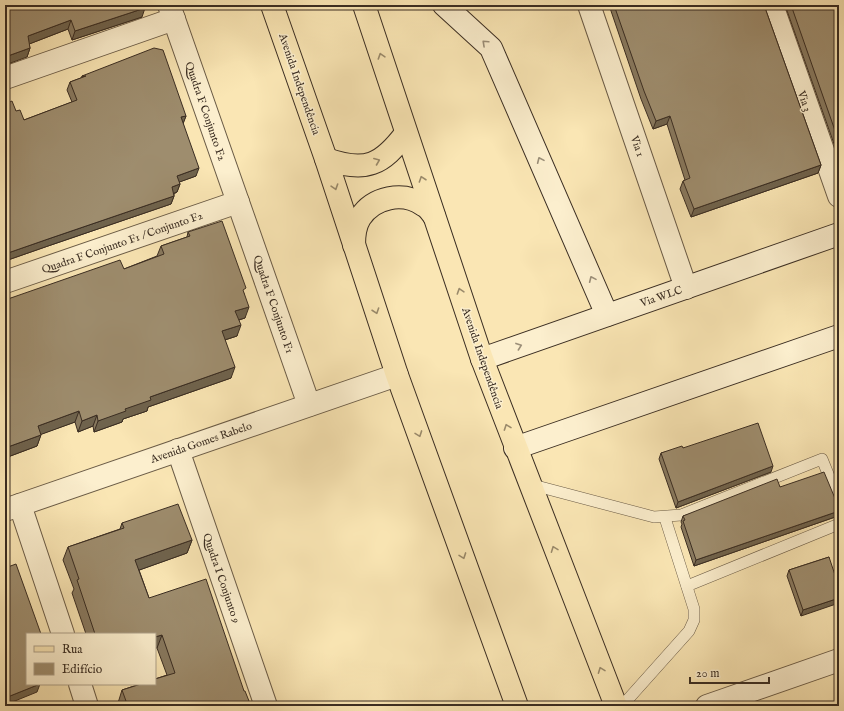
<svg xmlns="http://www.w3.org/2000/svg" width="844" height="711" font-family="'IM FELL English',serif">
	<rect width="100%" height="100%" fill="#fae6b4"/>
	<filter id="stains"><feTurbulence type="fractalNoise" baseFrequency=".005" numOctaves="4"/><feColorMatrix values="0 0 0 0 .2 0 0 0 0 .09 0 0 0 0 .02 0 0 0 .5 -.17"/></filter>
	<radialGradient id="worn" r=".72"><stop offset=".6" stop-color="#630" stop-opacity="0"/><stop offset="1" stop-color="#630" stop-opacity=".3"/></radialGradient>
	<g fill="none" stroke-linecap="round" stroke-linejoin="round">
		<defs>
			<g id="lane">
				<path d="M529,484L654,517L681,515L822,459L839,501"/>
				<path d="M687,586L839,524"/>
				<path d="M622,706L689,631L694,620V609L665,518"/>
			</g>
			<g id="street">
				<path d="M169,5L309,405"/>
				<path d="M589,5L686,288"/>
				<path d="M772,5L839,196"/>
				<path d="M5,78L174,19"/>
				<path d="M5,282L238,202"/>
				<path d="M178,450L266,706"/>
				<path d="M20,505L63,634"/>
				<path d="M5,510L397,375"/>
				<path d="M80,684L87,706"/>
				<path d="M707,706L839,660"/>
			</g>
			<g id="secondary">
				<path d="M444,5L491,48L607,315"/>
				<path d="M482,359L839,234"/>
				<path d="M515,448L839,336"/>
			</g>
			<g id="primary">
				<path d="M272,5L326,159L397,375L517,706"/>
				<path d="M364,5L482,359L616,706"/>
				<path d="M326,159C366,173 382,165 406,133"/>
				<path d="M354,245C354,236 355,226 360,218C373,197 403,191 423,205C428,207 431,212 434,216"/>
			</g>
		</defs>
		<use href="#lane" stroke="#6a5b46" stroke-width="12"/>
		<use href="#street" stroke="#6a5b46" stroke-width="24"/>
		<use href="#secondary" stroke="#3a2d22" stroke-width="24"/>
		<use href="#primary" stroke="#3a2d22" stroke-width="24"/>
		<use href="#lane" stroke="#fcefce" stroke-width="11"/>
		<use href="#street" stroke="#fcefce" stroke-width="22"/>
		<use href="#secondary" stroke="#fcefce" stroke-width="22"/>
		<use href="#primary" stroke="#fae6b4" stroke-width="22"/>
	</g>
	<g fill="#88795f" stroke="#3a2d22">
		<path d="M5,5L142,17L72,40L68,29L29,44L30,48L27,57Z"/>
		<path d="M609,5H764L821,165L818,173L691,217L680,189L683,181L685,180L667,124L653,129L641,99Z"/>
		<path d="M785,5H839V158Z"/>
		<path d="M82,76L186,116L183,123L196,176L179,182L180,184L177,192L174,194V196L171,204L48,246L5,261V104L16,111L24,120L72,102L67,90L70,82L81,78Z"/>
		<path d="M188,232L244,293L245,318L239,320L237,336L225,340L231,378L148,407L147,411L123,419L122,422L94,432L93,426L78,432L75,422L41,434L37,446L5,458V300L124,269L157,256L161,246L187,237Z"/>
		<path d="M683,448L771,472L676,508L659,459L661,453Z"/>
		<path d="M780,487L838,516L694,566L681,527L682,524L681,522L683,516Z"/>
		<path d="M122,523L192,540L187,553L139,570L149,598L244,691L251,706H119L118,703L122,690L167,675L157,648L155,634H86L72,593L74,589L63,560L68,547L120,529Z"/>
		<path d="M829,557L801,616L787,576L789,570Z"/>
	</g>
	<g fill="#6f634d" stroke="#3a2d22">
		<path d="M145,8L142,17L72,40L75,31Z"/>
		<path d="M71,20L68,29L24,46L28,36Z"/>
		<path d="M30,48L27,57L5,65V57Z"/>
		<path d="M186,116L183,124L181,117Z"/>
		<path d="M670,116L667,124L653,129L656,121Z"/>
		<path d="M821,165L818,173L691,217L694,209Z"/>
		<path d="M199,168L196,176L174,184L177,176Z"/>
		<path d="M180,184L177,192L169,195L172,187Z"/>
		<path d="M174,196L171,204L48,246L5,261V254L51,238Z"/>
		<path d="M249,307L245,318L231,322L235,311Z"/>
		<path d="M241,325L237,336L218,342L222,331Z"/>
		<path d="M235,367L231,378L148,407L147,411L123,419L122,422L94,432L98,421L150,397Z"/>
		<path d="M79,411L75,422L34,437L38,426Z"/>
		<path d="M97,415L93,426L78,432L82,421Z"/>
		<path d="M41,435L37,446L5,458V448Z"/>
		<path d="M773,466L771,472L676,508L678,502Z"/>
		<path d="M839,511L838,516L694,566L696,560Z"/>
		<path d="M192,540L187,553L131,573L135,560Z"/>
		<path d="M839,598V603L801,616L803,610Z"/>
		<path d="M162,635L157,648H155V637Z"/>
		<path d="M40,684L37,692L5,705V698Z"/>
	</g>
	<g fill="#9e8d6e" stroke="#3a2d22">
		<path d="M5,5H144L145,8L75,31L71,20L28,36L30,48L5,57Z"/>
		<path d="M614,5H764L821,165L694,209L683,181L690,178L670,116L656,121L644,91Z"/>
		<path d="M791,5H839V142Z"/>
		<path d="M154,48L163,50L186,116L181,117L199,168L177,176L180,184L172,187L174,196L51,238L5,254V104L12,101L16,111L20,110L24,120L77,100L70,82L86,76H82Z"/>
		<path d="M222,221L246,288L243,290L249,307L235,311L241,325L222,331L235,367L150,397L151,400L125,409L126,411L98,421L97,415L82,421L79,411L38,426L41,435L5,448V300L120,260L124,269L164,254L161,246L190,236L188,232Z"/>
		<path d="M758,423L773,466L678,502L661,453L682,446L683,448Z"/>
		<path d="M824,472L839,508V511L696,560L683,521L685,520L683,516L777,479L780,487Z"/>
		<path d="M178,504L192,540L135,560L149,598L206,579L244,691H245L251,706H121L120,704L126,701L122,690L141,684H155V679L175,673L162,635L155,637V634H95L77,580L79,579L68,547L124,528L122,523Z"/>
		<path d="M829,557L839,587V598L803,610L789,570Z"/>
		<path d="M16,564L41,634H27V684H40L5,698V568Z"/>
	</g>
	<defs><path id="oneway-chevron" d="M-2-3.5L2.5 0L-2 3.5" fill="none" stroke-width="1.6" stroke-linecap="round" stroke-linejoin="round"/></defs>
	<g stroke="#9b8e78">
		<use href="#oneway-chevron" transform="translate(485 43) rotate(-137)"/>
		<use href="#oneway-chevron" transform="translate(540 160) rotate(-114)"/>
		<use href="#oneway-chevron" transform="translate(592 279) rotate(-114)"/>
		<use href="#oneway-chevron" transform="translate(519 346) rotate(-20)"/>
	</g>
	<g stroke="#9a8a6b">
		<use href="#oneway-chevron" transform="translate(381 56) rotate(-108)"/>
		<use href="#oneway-chevron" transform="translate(377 161) rotate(-22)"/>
		<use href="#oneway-chevron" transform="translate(422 179) rotate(-109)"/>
		<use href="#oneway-chevron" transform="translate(335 187) rotate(72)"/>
		<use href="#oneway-chevron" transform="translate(460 291) rotate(-108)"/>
		<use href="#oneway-chevron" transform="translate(376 311) rotate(71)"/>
		<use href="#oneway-chevron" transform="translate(507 427) rotate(-110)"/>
		<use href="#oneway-chevron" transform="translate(419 434) rotate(70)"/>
		<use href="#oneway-chevron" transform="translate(554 549) rotate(-111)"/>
		<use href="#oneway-chevron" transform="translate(463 556) rotate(70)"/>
		<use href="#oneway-chevron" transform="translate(601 670) rotate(-111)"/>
	</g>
	<g text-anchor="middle" stroke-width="3" stroke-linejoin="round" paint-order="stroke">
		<g font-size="11" fill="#3a2d22" stroke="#fcefce">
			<text transform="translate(300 84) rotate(71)" y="4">Avenida Independência</text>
			<text transform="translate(805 101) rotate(71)" y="4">Via 3</text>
			<text transform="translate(206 111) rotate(71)" y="4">Quadra F Conjunto F2</text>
			<text transform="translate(638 146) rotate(71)" y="4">Via 1</text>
			<text transform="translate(122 242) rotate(-19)" y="4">Quadra F Conjunto F1 / Conjunto F2</text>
			<text transform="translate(661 296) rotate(-19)" y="4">Via WLC</text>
			<text transform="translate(274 304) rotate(71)" y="4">Quadra F Conjunto F1</text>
			<text transform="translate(483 358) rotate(71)" y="4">Avenida Independência</text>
			<text transform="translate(201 442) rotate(-19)" y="4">Avenida Gomes Rabelo</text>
			<text transform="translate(222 578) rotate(71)" y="4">Quadra I Conjunto 9</text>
		</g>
	</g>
	<rect width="844" height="711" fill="none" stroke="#fae6b4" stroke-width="20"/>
	<rect x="6" y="6" width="832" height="699" fill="none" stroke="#3a2d22" stroke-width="2"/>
	<rect x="10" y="10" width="824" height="691" fill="none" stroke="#3a2d22"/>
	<rect x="26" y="633" width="130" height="52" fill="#fcefce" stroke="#aea189"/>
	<rect x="34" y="646" width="20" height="6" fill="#fae6b4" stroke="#aea189"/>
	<text x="62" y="653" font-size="12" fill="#3a2d22">Rua</text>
	<rect x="34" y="663" width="20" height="12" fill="#9e8d6e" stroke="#aea189"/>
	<text x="62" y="673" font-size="12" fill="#3a2d22">Edifício</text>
	<path d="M690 677v6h79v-6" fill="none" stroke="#3a2d22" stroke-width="2"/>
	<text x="696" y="677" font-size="12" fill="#3a2d22" stroke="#fcefce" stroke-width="3" paint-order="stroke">20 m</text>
	<rect width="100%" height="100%" filter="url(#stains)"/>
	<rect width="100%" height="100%" fill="url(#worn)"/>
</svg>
